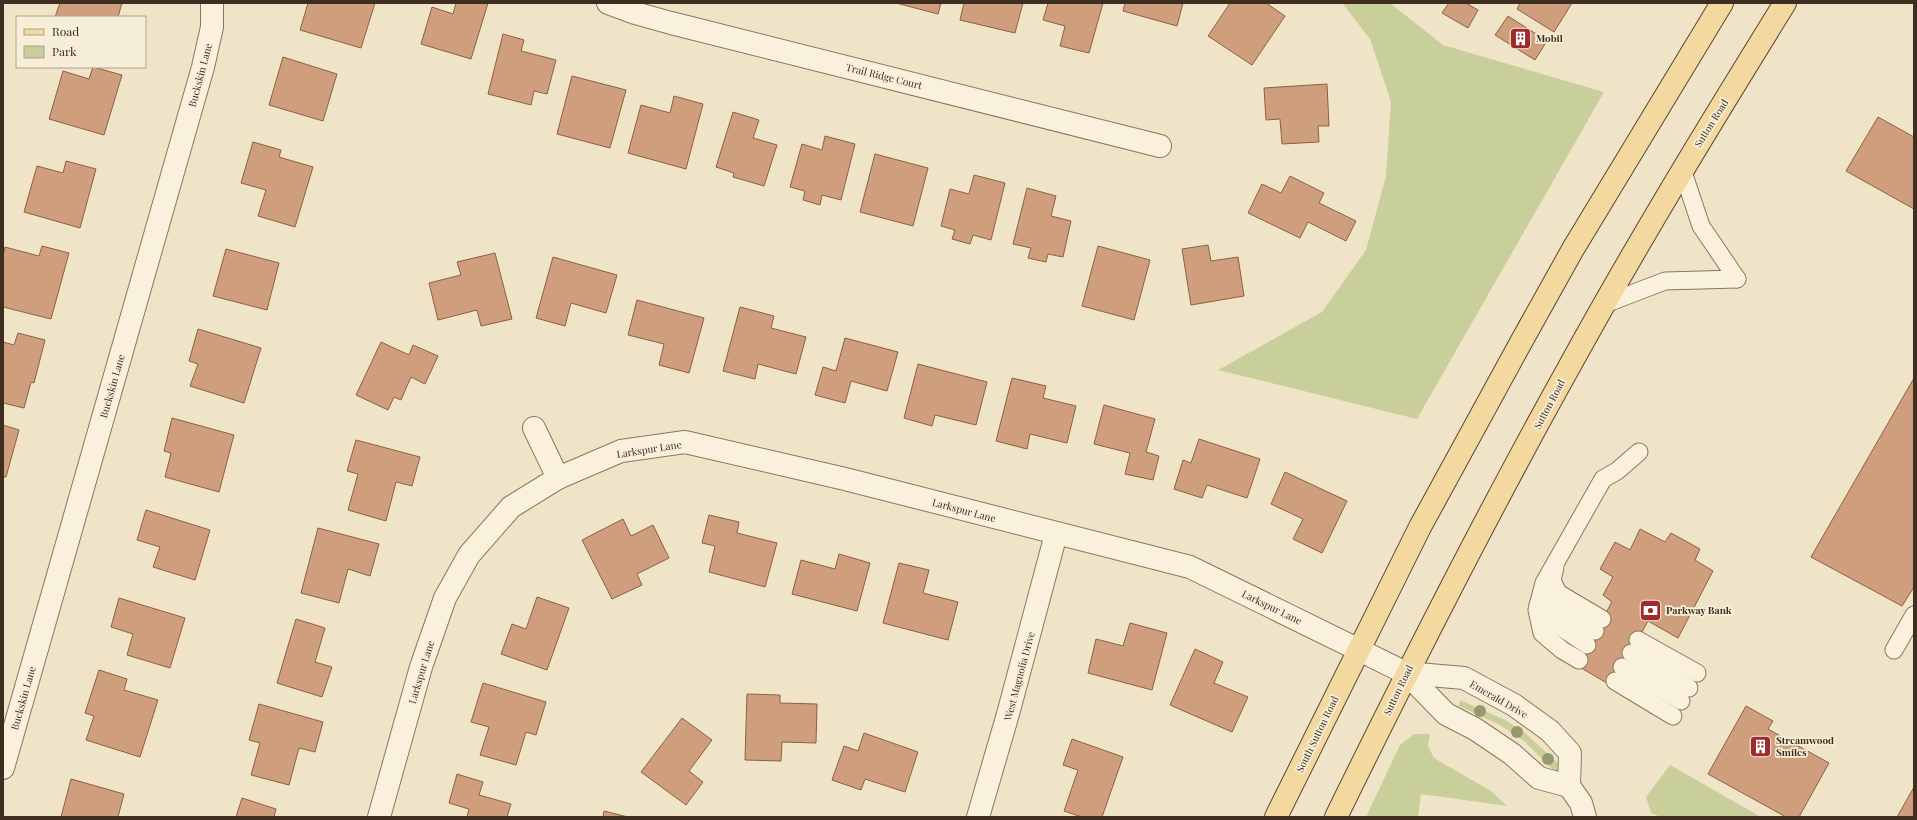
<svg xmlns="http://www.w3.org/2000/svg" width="1917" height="820" font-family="'Playfair Display',serif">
	<rect width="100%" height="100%" fill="#f0e4c8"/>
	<g fill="#c9cf9b">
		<path d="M1342,3H1390L1443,45L1604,92L1417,419L1218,370L1322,312L1366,250L1386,176L1391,102L1370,39Z"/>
		<path d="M1460,700L1505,720L1524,732L1560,765V773H1556L1524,741L1500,725L1459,706Z"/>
		<path d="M1414,734H1430L1428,746L1434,758L1491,791L1507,806L1421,794L1418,817H1366L1400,745Z"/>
		<path d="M1670,765L1761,817H1661L1651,813L1646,797Z"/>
	</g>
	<g fill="#cf9f7d" stroke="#8d5f41">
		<path d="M60,3H122L118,17H55Z"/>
		<path d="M308,3H375L361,48L300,30Z"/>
		<path d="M456,3H488L471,59L421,44L432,7L453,14Z"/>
		<path d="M896,3H941L938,14Z"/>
		<path d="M964,3H1023L1015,33L960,20Z"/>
		<path d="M1048,3H1103L1089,53L1060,46L1065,26L1043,20Z"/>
		<path d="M1125,3H1183L1177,26L1123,11Z"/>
		<path d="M1230,3H1266L1285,16L1252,65L1208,36Z"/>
		<path d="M1449,3H1466L1478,10L1468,28L1442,13Z"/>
		<path d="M1520,3H1572L1554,32L1517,9Z"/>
		<path d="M1508,16L1547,41L1535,60L1495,35Z"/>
		<path d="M503,34L524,40L521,51L556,60L547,94L534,91L531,105L488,94Z"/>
		<path d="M283,57L337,74L323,121L269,105Z"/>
		<path d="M93,67L122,75L104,135L49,119L63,71L89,79Z"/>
		<path d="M572,76L626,90L610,148L557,134Z"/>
		<path d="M1327,84L1329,126H1318L1319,142L1282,144L1280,119L1266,120L1264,88Z"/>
		<path d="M674,96L703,104L686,169L628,153L641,105L670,113Z"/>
		<path d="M733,112L759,120L753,138L777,145L764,186L733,177L734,173L716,167Z"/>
		<path d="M1878,117L1914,137V209L1846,171Z"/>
		<path d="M825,136L855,144L841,200L822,195L820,205L803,200L805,191L790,187L802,144L822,150Z"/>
		<path d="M253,142L281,150L279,157L313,167L295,227L258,216L266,190L241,183Z"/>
		<path d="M875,154L928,168L913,226L860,212Z"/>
		<path d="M66,161L96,169L80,228L24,212L37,166L63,173Z"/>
		<path d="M974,175L1005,183L991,240L973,235L970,244L952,239L955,230L941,226L950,189L969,194Z"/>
		<path d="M1290,176L1324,193L1319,203L1356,221L1346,241L1308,222L1300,238L1248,213L1262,184L1281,193Z"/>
		<path d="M1027,188L1056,196L1051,216L1071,221L1063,257L1048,254L1046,262L1028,258L1031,248L1013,244Z"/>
		<path d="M1208,245L1211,261L1238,257L1244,296L1191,305L1182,249Z"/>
		<path d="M42,246L69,253L51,319L3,307V256L5,247L39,256Z"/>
		<path d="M1098,246L1150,260L1134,320L1082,306Z"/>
		<path d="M226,249L279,263L267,310L213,296Z"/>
		<path d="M495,253L512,319L481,326L477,310L438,320L429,283L461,275L457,262Z"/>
		<path d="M553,257L617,275L606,313L571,303L565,326L536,318Z"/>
		<path d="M637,300L704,318L689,373L659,365L664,344L628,335Z"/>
		<path d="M740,307L774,316L771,328L806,337L796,374L758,364L755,379L723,371Z"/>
		<path d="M198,329L261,348L244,403L190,386L198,364L189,361Z"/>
		<path d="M18,333L45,340L34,383L31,382L24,408L3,403V342L14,345Z"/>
		<path d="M845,338L898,352L887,391L851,381L845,403L815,395L823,367L836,371Z"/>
		<path d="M381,342L409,355L413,345L438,356L425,384L411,377L401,400L394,397L388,410L356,395Z"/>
		<path d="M918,364L987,382L976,425L935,415L932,426L904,418Z"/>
		<path d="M1012,378L1046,386L1043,398L1076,406L1067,443L1030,434L1027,449L996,441Z"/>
		<path d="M1914,378V587L1902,606L1811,557Z"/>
		<path d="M1104,405L1155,419L1146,452L1159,456L1153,480L1125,474L1130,453L1094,444Z"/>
		<path d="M172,418L234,435L219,492L165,477L171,453L164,451Z"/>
		<path d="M3,425L19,430L6,477H3Z"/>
		<path d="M1199,439L1260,459L1247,498L1207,485L1202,498L1174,489L1183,460L1191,463Z"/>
		<path d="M356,440L420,457L412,486L396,482L386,521L348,510L358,474L347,471Z"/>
		<path d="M1285,472L1347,501L1322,553L1293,539L1303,519L1271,504Z"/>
		<path d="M146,510L210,530L195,580L153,567L160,547L137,540Z"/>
		<path d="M709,515L739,522L737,533L777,543L765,587L709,572L715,546L702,543Z"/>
		<path d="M623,519L631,536L653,525L669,558L637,574L642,585L612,599L582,540Z"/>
		<path d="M318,528L379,544L370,576L348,569L339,603L301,593Z"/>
		<path d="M1640,529L1665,542L1671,533L1700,549L1695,560L1713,571L1678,638L1648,621L1612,686L1576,665L1612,602L1603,595L1613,577L1600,569L1615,542L1630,550Z"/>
		<path d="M839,554L870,563L857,611L792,594L801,560L835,569Z"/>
		<path d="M899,563L929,570L923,593L958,602L948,640L883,623Z"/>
		<path d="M537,597L569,608L547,670L501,654L512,624L526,629Z"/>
		<path d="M119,598L185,618L170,668L127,655L133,634L111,627Z"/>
		<path d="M296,619L325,628L315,662L332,667L322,697L277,683Z"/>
		<path d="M1130,623L1167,633L1152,690L1088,673L1096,639L1123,646Z"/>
		<path d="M1195,649L1223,662L1214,683L1248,697L1232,732L1170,705Z"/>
		<path d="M99,670L127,679L124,690L158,700L140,757L86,740L94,716L85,713Z"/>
		<path d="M483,683L546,702L536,735L526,732L516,765L480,755L489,727L471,722Z"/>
		<path d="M747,694L780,695V703L817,704L816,743L782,742L781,761L745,760Z"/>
		<path d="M259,704L323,722L315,752L299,748L289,785L251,775L260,743L249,740Z"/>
		<path d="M1746,706L1773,721L1768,729L1829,763L1799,817H1786L1708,774Z"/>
		<path d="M682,718L712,740L689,771L703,782L686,805L641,772Z"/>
		<path d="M864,733L918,752L905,792L865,779L861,790L832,780L844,746L858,751Z"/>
		<path d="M1072,739L1123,757L1102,817H1082L1064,811L1078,770L1063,765Z"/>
		<path d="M457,774L483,782L479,795L511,804L507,817H467L469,809L449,803Z"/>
		<path d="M71,779L124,794L118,817H61Z"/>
		<path d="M1914,787V817H1897Z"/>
		<path d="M242,798L276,809L274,817H236Z"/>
		<path d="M604,811L628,817H603Z"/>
	</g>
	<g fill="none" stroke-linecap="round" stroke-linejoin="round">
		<defs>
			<g id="lane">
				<path d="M1682,169L1701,226L1737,279"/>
				<path d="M1605,304L1665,281L1737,279"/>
				<path d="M1555,567L1552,580L1558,593L1602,619"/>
				<path d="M1545,588C1550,609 1577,620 1595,631"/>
				<path d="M1538,605L1549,619L1587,645"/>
				<path d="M1638,640L1697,673"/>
				<path d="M1894,650L1914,615"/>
				<path d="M1631,653L1689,688"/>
				<path d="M1579,660L1562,650L1542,633L1537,610L1544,583L1603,479L1617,471L1639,452"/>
				<path d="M1622,667L1681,701"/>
				<path d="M1615,681L1673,716"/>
			</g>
			<g id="street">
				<path d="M608,3L635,13L671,23L1160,146"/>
				<path d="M534,428L558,478"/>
				<path d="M1406,673L1446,714L1475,729L1512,754L1539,778L1569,786"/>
				<path d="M3,768L203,67L212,27V3"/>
				<path d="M379,817L421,667L445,598L469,555L511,507L558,478L621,451L685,442L845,479L1190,567L1406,673L1464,678L1514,705L1550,731L1570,753L1569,786L1581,803L1585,817"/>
				<path d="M978,817L1008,714L1056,534"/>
			</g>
			<g id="primary">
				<path d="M1276,817L1420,527L1520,344L1573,249L1722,3"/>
				<path d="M1336,817C1410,666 1486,516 1568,369C1636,245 1710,124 1785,3"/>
			</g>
		</defs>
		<use href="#lane" stroke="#8d765c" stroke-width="19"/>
		<use href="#street" stroke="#8d765c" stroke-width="24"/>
		<use href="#primary" stroke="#5b4430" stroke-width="24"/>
		<use href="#lane" stroke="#faf1dc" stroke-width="17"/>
		<use href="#street" stroke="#faf1dc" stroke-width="22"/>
		<use href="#primary" stroke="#f3d9a0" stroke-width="22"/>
	</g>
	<g fill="#96986f">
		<circle cx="1480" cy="711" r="6"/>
		<circle cx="1517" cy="732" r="6"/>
		<circle cx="1548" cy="759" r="6"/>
	</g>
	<defs>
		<symbol id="building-square" viewBox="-11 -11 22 22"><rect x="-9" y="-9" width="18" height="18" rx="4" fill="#9e2a2b" stroke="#f7eed8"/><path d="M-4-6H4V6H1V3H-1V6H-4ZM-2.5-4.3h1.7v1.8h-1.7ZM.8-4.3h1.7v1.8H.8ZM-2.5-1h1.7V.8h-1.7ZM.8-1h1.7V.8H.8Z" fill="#fff"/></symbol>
		<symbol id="bank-square" viewBox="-11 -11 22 22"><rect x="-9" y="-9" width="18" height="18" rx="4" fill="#9e2a2b" stroke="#f7eed8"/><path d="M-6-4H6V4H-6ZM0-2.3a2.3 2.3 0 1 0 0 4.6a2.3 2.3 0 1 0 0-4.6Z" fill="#fff"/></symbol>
	</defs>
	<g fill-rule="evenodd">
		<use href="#building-square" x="1508" y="26" width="25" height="25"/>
		<use href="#bank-square" x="1638" y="598" width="25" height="25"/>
		<use href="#building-square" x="1748" y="734" width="25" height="25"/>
	</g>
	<g text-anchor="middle" stroke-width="3.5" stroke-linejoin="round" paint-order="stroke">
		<g font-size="10" font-weight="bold" fill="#3d2e20" stroke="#f7eed8" text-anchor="start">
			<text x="1536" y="42">Mobil</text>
			<text x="1666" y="614">Parkway Bank</text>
			<text x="1776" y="744">Streamwood<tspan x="1776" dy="12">Smiles</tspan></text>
		</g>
		<g font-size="10" fill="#3d2e20" stroke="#f7eed8">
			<text transform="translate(200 75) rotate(-75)" y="4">Buckskin Lane</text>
			<text transform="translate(884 76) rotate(14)" y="4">Trail Ridge Court</text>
			<text transform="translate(1711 123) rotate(-58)" y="4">Sutton Road</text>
			<text transform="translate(112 386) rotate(-74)" y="4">Buckskin Lane</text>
			<text transform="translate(1549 404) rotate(-62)" y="4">Sutton Road</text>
			<text transform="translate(649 449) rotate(-9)" y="4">Larkspur Lane</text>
			<text transform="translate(964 510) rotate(15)" y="4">Larkspur Lane</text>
			<text transform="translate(1272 607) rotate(26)" y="4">Larkspur Lane</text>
			<text transform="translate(421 672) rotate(-73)" y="4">Larkspur Lane</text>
			<text transform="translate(1019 676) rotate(-75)" y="4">West Magnolia Drive</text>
			<text transform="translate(1398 690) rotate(-64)" y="4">Sutton Road</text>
			<text transform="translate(23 698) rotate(-74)" y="4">Buckskin Lane</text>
			<text transform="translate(1499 699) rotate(30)" y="4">Emerald Drive</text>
			<text transform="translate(1317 734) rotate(-64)" y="4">South Sutton Road</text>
		</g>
	</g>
	<rect width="1917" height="820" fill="none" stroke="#3d2e20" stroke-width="8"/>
	<rect x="16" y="16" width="130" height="52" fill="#f7eed8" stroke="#ada18e"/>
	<rect x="24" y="29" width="20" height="6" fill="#f3d9a0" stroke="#ada18e"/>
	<text x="52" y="36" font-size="12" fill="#3d2e20">Road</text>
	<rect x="24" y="46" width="20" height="12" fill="#c9cf9b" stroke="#ada18e"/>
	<text x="52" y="56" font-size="12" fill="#3d2e20">Park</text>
</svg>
